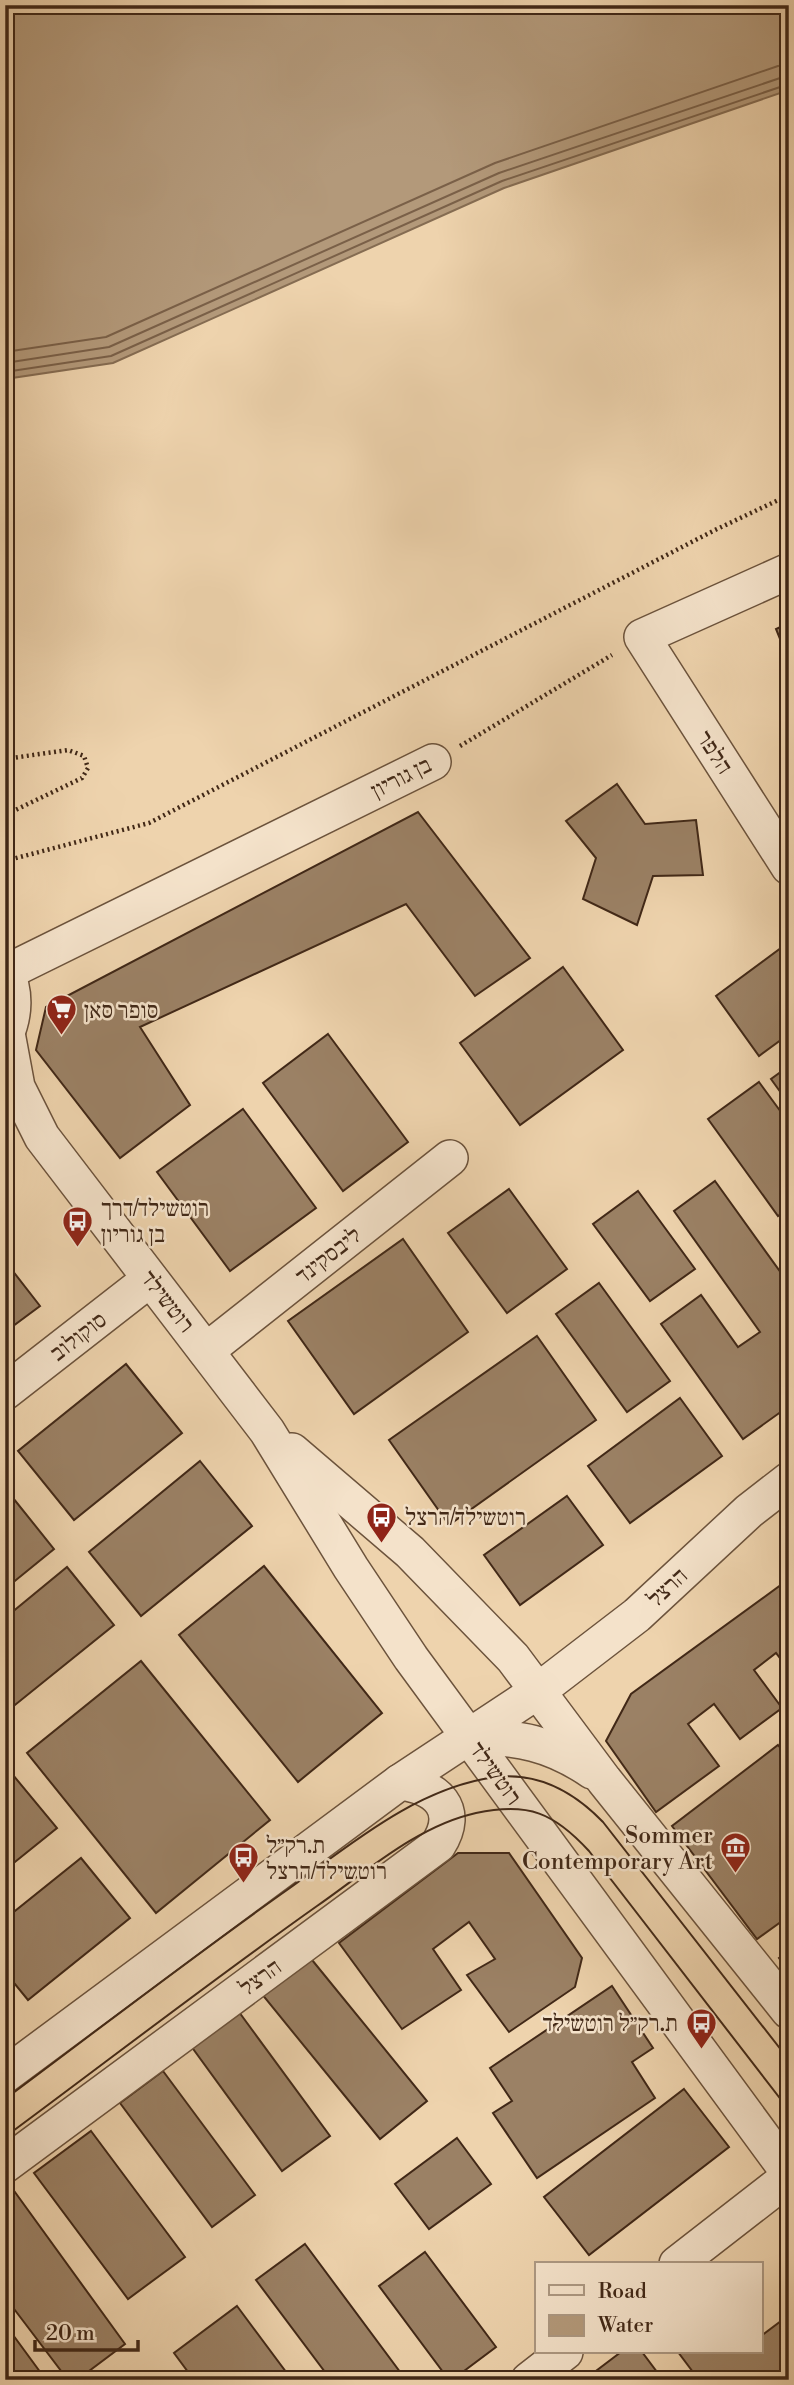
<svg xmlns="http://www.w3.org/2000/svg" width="794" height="2385" font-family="'Libre Bodoni','Frank Ruhl Libre',serif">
	<rect width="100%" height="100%" fill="#eed3ad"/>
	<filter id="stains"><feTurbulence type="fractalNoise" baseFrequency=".00286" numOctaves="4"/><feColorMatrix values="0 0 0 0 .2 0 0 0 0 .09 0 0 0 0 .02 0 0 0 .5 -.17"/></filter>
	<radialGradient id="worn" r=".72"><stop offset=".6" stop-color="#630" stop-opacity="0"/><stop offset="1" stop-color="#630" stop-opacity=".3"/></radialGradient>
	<path fill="#b3997a" stroke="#856c52" stroke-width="2" d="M5,5H789V90L504,188L113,363L5,379Z"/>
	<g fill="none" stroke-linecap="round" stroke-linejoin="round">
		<g stroke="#7a6048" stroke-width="2">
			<path d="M5,352L106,337L495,163L778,66L789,65"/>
			<path d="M5,363L109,347L499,173L789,75"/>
			<path d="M5,372L111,356L502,181L789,84"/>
		</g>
	</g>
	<g fill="#9b8165" stroke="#412817" stroke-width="2">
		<path d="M789,623V661L776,629Z"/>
		<path d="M617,784L645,824L696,820L703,875L653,876L637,925L583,899L596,858L566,821Z"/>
		<path d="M418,812L530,958L475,996L406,904L140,1027L190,1105L120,1158L36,1050L46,1007Z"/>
		<path d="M789,942V1034L759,1056L716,996Z"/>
		<path d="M563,967L623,1050L520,1125L460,1043Z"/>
		<path d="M328,1034L408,1142L343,1191L263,1083Z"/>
		<path d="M789,1066V1104L771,1079Z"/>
		<path d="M759,1082L789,1123V1208L778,1216L708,1119Z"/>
		<path d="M243,1109L316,1208L230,1271L157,1172Z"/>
		<path d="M715,1181L789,1284V1406L743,1439L661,1324L701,1295L738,1347L760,1332L674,1211Z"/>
		<path d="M509,1189L567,1269L507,1313L448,1233Z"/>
		<path d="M638,1191L695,1269L650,1301L593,1224Z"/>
		<path d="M403,1239L468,1332L354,1414L288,1321Z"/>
		<path d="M5,1261L40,1306L5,1332Z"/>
		<path d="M599,1283L670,1381L627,1412L556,1314Z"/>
		<path d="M537,1336L596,1420L449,1525L389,1440Z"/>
		<path d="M126,1364L182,1433L74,1520L18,1451Z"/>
		<path d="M680,1398L722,1456L630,1523L588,1466Z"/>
		<path d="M200,1461L252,1526L141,1616L89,1552Z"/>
		<path d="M5,1488L54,1549L5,1589Z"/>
		<path d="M567,1496L603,1545L520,1605L484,1555Z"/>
		<path d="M264,1566L382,1713L298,1782L179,1635Z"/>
		<path d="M67,1567L114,1625L5,1713V1618Z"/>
		<path d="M789,1579V1670L776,1653L754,1670L782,1708L740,1739L714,1704L688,1724L719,1766L656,1812L606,1741L631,1694Z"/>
		<path d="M141,1661L270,1820L156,1913L27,1753Z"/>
		<path d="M778,1745L789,1759V1916L757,1939L672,1826Z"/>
		<path d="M8,1769L57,1828L5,1870V1771Z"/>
		<path d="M458,1853H509L582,1958L575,1987L509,2032L467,1975L495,1959L469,1922L433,1949L461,1990L402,2029L339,1943Z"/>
		<path d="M81,1858L130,1918L28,2000L5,1972V1919Z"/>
		<path d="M789,1951V1972L779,1958Z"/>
		<path d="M308,1955L427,2101L380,2139L261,1993Z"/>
		<path d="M612,1986L653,2048L632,2062L655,2098L537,2178L493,2113L512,2101L490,2068Z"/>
		<path d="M239,2012L330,2136L282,2171L191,2046Z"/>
		<path d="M163,2071L255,2195L212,2227L120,2103Z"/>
		<path d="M684,2089L729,2147L589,2255L544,2197Z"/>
		<path d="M91,2131L185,2257L128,2299L34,2173Z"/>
		<path d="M457,2138L491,2184L429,2229L395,2184Z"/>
		<path d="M12,2188L125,2344L77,2380H68L5,2297V2194Z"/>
		<path d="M305,2244L406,2380H331L256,2280Z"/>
		<path d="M425,2252L496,2347L452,2380H449L379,2286Z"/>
		<path d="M237,2306L292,2380H194L174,2353Z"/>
		<path d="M789,2315V2380H699L678,2352H761V2336Z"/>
		<path d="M5,2324L46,2380H5Z"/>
		<path d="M621,2352H642L663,2380H584Z"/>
	</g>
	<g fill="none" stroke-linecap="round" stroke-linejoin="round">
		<defs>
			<g id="minor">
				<path d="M789,571L642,637L789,867"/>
				<path d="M5,970C16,991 15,1015 5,1037"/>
				<path d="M7,972L433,762"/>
				<path d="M7,1033L17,1087L42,1137L267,1431L351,1568L411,1658L789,2173"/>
				<path d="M206,1351L450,1158"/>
				<path d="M5,1392L150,1279"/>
				<path d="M292,1451L410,1552L513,1658L604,1780L789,2011"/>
				<path d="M470,1737C518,1737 551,1743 592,1771"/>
				<path d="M5,2075L400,1782L538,1691L637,1615L749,1511L789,1480"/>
				<path d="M5,2165L438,1845C461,1809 437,1787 400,1782"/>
				<path d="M677,2264L789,2177"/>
				<path d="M529,2380L565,2352"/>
			</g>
		</defs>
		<use href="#minor" stroke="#6c533c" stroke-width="38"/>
		<g stroke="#412817" stroke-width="4.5" stroke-dasharray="2 3.5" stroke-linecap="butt">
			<path d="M460,746L612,655"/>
			<path d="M5,759L68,750L84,756L88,768L82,778L5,815"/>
			<path d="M5,861L149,823L715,530L789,495"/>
		</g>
		<use href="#minor" stroke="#f4e2ca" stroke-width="35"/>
		<g stroke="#412817" stroke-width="2">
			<path d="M5,2099C99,2029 192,1957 287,1890C350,1845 416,1788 495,1777C539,1772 574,1792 603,1822L789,2060"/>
			<path d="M5,2137C109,2060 211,1981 317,1906C366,1872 417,1826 476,1813C529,1802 554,1813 589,1851L789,2110"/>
		</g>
	</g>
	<defs>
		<symbol id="supermarket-pin" viewBox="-11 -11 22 30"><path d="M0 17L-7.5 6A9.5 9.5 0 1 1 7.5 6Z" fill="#8f2418" stroke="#f4e2ca"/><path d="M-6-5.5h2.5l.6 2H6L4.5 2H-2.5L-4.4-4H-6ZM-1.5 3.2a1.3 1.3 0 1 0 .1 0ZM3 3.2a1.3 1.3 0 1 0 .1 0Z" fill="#fff"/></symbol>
		<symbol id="bus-pin" viewBox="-11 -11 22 30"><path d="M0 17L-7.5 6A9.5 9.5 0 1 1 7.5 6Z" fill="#8f2418" stroke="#f4e2ca"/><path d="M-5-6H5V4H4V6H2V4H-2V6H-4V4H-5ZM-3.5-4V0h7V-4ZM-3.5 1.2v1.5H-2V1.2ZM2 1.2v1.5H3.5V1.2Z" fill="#fff"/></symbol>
		<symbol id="museum-pin" viewBox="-11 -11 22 30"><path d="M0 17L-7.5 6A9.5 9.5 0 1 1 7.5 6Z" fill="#8f2418" stroke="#f4e2ca"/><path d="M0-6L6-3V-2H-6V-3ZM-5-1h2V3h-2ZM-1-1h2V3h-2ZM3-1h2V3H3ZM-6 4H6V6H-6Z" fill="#fff"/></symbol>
	</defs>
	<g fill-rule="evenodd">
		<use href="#supermarket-pin" x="44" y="992" width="35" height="47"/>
		<use href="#bus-pin" x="60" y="1204" width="35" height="47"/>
		<use href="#bus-pin" x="364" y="1500" width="35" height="47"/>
		<use href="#museum-pin" x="718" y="1830" width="35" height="47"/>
		<use href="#bus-pin" x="226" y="1840" width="35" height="47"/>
		<use href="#bus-pin" x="684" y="2006" width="35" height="47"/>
	</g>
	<g text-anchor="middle" stroke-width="5" stroke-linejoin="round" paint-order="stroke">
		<g font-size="23" fill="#412817" stroke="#f4e2ca">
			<text transform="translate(715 752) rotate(57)" y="8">הלפר</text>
			<text transform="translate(401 777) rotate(-27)" y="8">בן גוריון</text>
			<text transform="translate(328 1255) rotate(-38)" y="8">ליבסקינד</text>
			<text transform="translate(168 1301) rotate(52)" y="8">רוטשילד</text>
			<text transform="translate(78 1336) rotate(-38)" y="8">סוקולוב</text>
			<text transform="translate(667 1587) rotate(-43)" y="8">הרצל</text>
			<text transform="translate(496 1773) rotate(54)" y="8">רוטשילד</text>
			<text transform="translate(260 1977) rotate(-36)" y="8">הרצל</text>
		</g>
		<g font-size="23" fill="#412817" stroke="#f4e2ca" text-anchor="start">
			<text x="84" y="1018">סופר סאן</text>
			<text x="101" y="1216">רוטשילד/דרך<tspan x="101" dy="26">בן גוריון</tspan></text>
			<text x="405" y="1525">רוטשילד/הרצל</text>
			<text x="713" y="1843" text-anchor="end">Sommer<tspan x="713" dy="26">Contemporary Art</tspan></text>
			<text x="266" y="1853">ת.רק״ל<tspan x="266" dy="26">רוטשילד/הרצל</tspan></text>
			<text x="678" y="2031" text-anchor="end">ת.רק״ל רוטשילד</text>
		</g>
	</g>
	<rect width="794" height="2385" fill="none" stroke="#eed3ad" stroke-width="28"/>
	<rect x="7" y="7" width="780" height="2371" fill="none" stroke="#412817" stroke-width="3.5"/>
	<rect x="14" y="14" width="766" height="2357" fill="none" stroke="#412817" stroke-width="2"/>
	<rect x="535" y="2262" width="228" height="91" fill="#f4e2ca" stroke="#ac9882" stroke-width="2"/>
	<rect x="549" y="2285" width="35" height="10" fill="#f4e2ca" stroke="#ac9882" stroke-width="2"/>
	<text x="598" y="2298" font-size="21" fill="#412817">Road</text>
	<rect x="549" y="2315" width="35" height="21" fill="#b3997a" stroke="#ac9882" stroke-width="2"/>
	<text x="598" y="2332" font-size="21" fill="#412817">Water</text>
	<path d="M35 2340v10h103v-10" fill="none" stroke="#412817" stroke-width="3.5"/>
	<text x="46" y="2340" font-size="21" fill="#412817" stroke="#f4e2ca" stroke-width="5" paint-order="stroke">20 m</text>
	<rect width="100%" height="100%" filter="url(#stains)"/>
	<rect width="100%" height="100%" fill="url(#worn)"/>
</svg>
